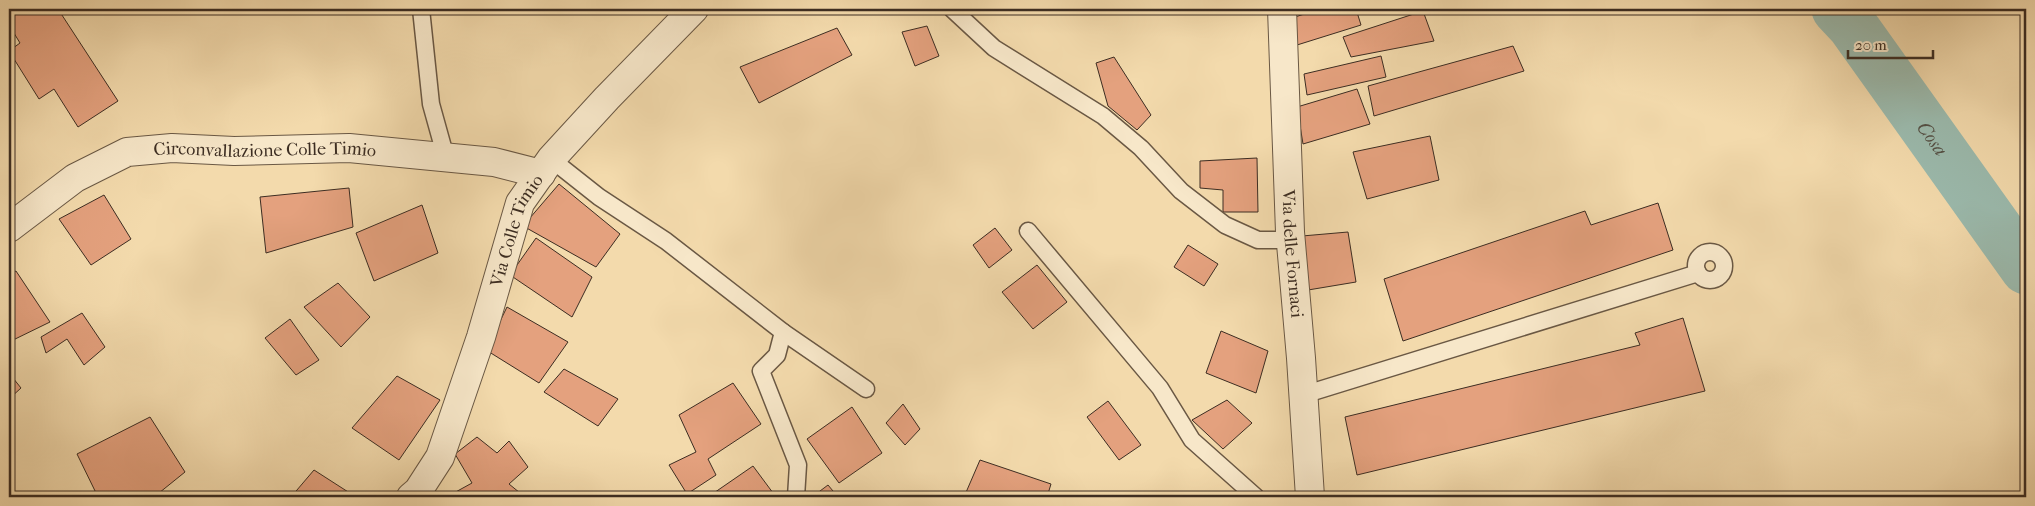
<svg xmlns="http://www.w3.org/2000/svg" width="2035" height="506" font-family="'IM FELL French Canon',serif">
	<rect width="100%" height="100%" fill="#f3daac"/>
	<filter id="stains"><feTurbulence type="fractalNoise" baseFrequency=".004" numOctaves="4"/><feColorMatrix values="0 0 0 0 .2 0 0 0 0 .09 0 0 0 0 .02 0 0 0 .5 -.17"/></filter>
	<radialGradient id="worn" r=".72"><stop offset=".6" stop-color="#630" stop-opacity="0"/><stop offset="1" stop-color="#630" stop-opacity=".3"/></radialGradient>
	<g fill="none" stroke-linecap="round" stroke-linejoin="round">
		<path stroke="#9bbaad" stroke-width="51" id="s1" d="M1837,9L1852,25L2026,269"/>
	</g>
	<g fill="#e4a17e" stroke="#3c2d22">
		<path d="M9,9H58L118,101L78,127L54,89L39,99L9,51L20,43L9,25Z"/>
		<path d="M1320,9H1356L1361,25L1297,45L1295,17Z"/>
		<path d="M1423,11L1434,41L1351,57L1343,37Z"/>
		<path d="M927,26L939,56L915,66L902,32Z"/>
		<path d="M837,28L852,55L759,103L740,67Z"/>
		<path d="M1513,46L1524,71L1374,116L1368,86Z"/>
		<path d="M1381,56L1386,77L1307,95L1304,74Z"/>
		<path d="M1114,57L1151,115L1137,130L1108,106L1096,63Z"/>
		<path d="M1357,89L1370,124L1303,144L1297,107Z"/>
		<path d="M1430,136L1439,180L1367,199L1353,152Z"/>
		<path d="M1257,158L1258,212H1223V190L1200,188V161Z"/>
		<path d="M559,184L620,234L596,267L523,226Z"/>
		<path d="M349,188L353,227L266,253L260,197Z"/>
		<path d="M104,195L131,239L91,265L59,219Z"/>
		<path d="M1658,203L1673,250L1403,341L1384,279L1585,211L1591,225Z"/>
		<path d="M422,205L438,253L374,281L356,233Z"/>
		<path d="M995,228L1012,250L989,268L973,245Z"/>
		<path d="M1348,232L1356,282L1308,290L1302,236Z"/>
		<path d="M536,238L592,277L572,317L510,275Z"/>
		<path d="M1188,245L1218,264L1204,286L1174,267Z"/>
		<path d="M1037,265L1067,302L1033,329L1002,292Z"/>
		<path d="M16,271L50,322L9,342V274Z"/>
		<path d="M338,283L370,317L341,347L304,307Z"/>
		<path d="M507,307L568,342L539,383L486,350Z"/>
		<path d="M82,313L105,347L84,365L67,339L46,353L41,337Z"/>
		<path d="M1683,318L1705,391L1357,475L1345,417L1640,345L1635,333Z"/>
		<path d="M290,319L319,360L296,375L265,338Z"/>
		<path d="M1221,331L1268,351L1256,393L1206,373Z"/>
		<path d="M564,369L618,399L598,426L544,392Z"/>
		<path d="M9,373L21,388L9,399Z"/>
		<path d="M397,376L440,400L399,460L352,428Z"/>
		<path d="M733,383L761,424L708,459L716,475L687,494L669,465L696,452L679,415Z"/>
		<path d="M1227,400L1252,423L1223,449L1192,420Z"/>
		<path d="M1108,401L1141,445L1119,460L1087,417Z"/>
		<path d="M903,404L920,429L905,445L886,423Z"/>
		<path d="M852,407L882,453L839,483L807,439Z"/>
		<path d="M150,417L185,472L154,497H98L77,454Z"/>
		<path d="M477,437L497,453L509,441L528,467L509,484L525,497H454L452,494L472,483L455,454Z"/>
		<path d="M980,460L1051,484L1047,497H964Z"/>
		<path d="M753,466L776,497H708Z"/>
		<path d="M314,470L356,497H291Z"/>
		<path d="M828,485L838,497H812Z"/>
	</g>
	<g fill="none" stroke-linecap="round" stroke-linejoin="round">
		<defs>
			<g id="service">
				<path d="M421,9L431,104L446,158"/>
				<path d="M952,9L994,48L1103,116L1141,148L1181,191L1225,225L1258,240H1291"/>
				<path d="M551,159L599,197L666,241L783,332L777,355L761,371L798,465L796,497"/>
				<path d="M1028,231L1160,388L1192,440L1256,497"/>
				<circle cx="1710" cy="266" r="14"/>
				<path d="M783,332L866,389"/>
				<path d="M1303,395L1698,273"/>
			</g>
			<g id="minor">
				<path id="s2" d="M1282,9L1290,232L1301,358L1310,497"/>
				<path id="s3" d="M9,228L75,178L127,152L172,148L234,151L349,148L494,162L541,174"/>
				<path id="s4" d="M411,497L418,491L440,457L481,337L520,203L551,159L607,98L694,9"/>
			</g>
		</defs>
		<use href="#service" stroke="#6a5844" stroke-width="19"/>
		<use href="#minor" stroke="#6a5844" stroke-width="30"/>
		<use href="#service" stroke="#f7e7c9" stroke-width="16"/>
		<use href="#minor" stroke="#f7e7c9" stroke-width="28"/>
	</g>
	<g text-anchor="middle" stroke-width="4" stroke-linejoin="round" paint-order="stroke">
		<g font-size="18" fill="#3c2d22" stroke="#f7e7c9">
			<text dy="6" stroke="none"><textPath href="#s3" startOffset="279">Circonvallazione Colle Timio</textPath></text>
			<text dy="6" stroke="none"><textPath href="#s4" startOffset="289">Via Colle Timio</textPath></text>
			<text dy="6" stroke="none"><textPath href="#s2" startOffset="245">Via delle Fornaci</textPath></text>
		</g>
		<g font-size="19" font-style="italic" fill="#545045" stroke="#f7e7c9">
			<text dy="7" stroke="none"><textPath href="#s1" startOffset="161">Cosa</textPath></text>
		</g>
	</g>
	<rect width="2035" height="506" fill="none" stroke="#f3daac" stroke-width="30"/>
	<rect x="10" y="10" width="2015" height="486" fill="none" stroke="#3c2d22" stroke-width="2.5"/>
	<rect x="15" y="15" width="2005" height="476" fill="none" stroke="#3c2d22"/>
	<path d="M1848 50v8h85v-8" fill="none" stroke="#3c2d22" stroke-width="2.5"/>
	<text x="1855" y="50" font-size="15" fill="#3c2d22" stroke="#f7e7c9" stroke-width="4" paint-order="stroke">20 m</text>
	<rect width="100%" height="100%" filter="url(#stains)"/>
	<rect width="100%" height="100%" fill="url(#worn)"/>
</svg>
